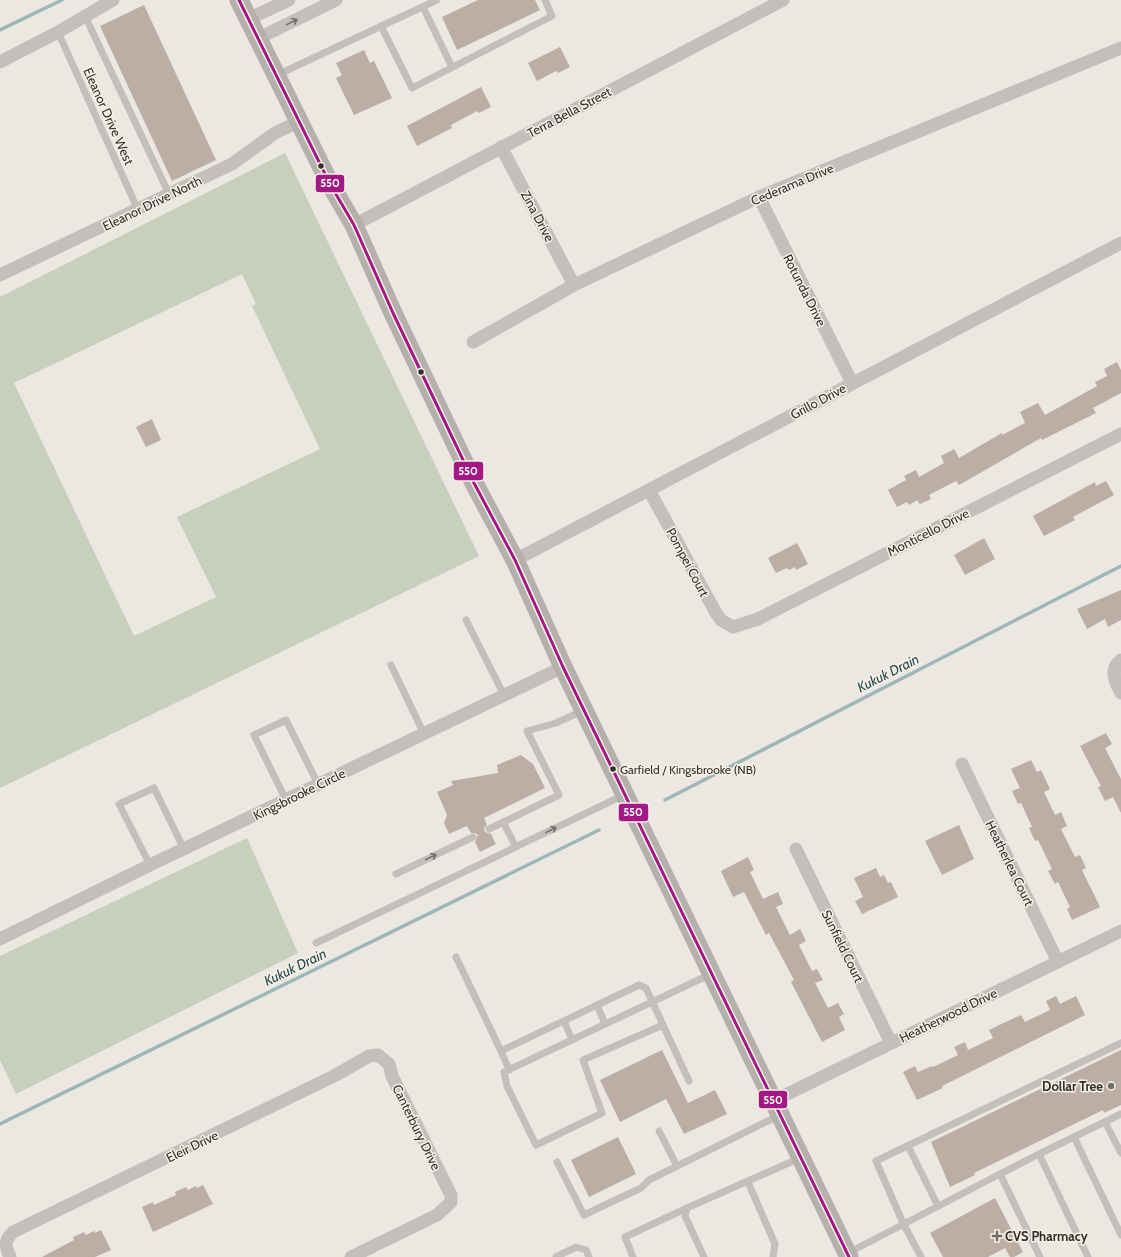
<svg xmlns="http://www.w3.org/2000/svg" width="1121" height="1257" font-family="Cabin,sans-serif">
	<rect width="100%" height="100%" fill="#ebe7e1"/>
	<g fill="#c9cfbd" fill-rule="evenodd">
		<path d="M285,153L479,556L0,788V297ZM242,274L256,304L252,306L320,449L177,517L216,597L134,636L14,383Z"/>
		<path d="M247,838L298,953L16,1094L0,1060V956Z"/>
	</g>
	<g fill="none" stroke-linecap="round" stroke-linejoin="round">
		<g stroke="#9fb6b9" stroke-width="3.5">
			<path d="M0,30L62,0"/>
			<path d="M665,800L1121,566"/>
			<path d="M0,1124L599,830"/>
		</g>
	</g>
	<g fill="#bcaea4">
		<path d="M478,0H535L540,10L457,50L442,17Z"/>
		<path d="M144,5L216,160L172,181L100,26Z"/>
		<path d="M560,47L570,67L558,73L556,71L537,81L528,63Z"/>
		<path d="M364,50L370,63L374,61L392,98L354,115L336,78L342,75L336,63Z"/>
		<path d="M481,87L491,107L479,113L477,111L451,125L452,128L417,146L407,126Z"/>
		<path d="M1117,362L1121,370V393L1093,408L1096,413L1042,440L1041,438L959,485L956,481L929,495L931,499L920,504L917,500L909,505L907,502L897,507L888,490L906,480L904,476L916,470L919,477L944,463L941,456L954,449L959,458L1002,433V435L1025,423L1020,412L1038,403L1045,415L1097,386L1095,382L1107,376L1104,369Z"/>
		<path d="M152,419L161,440L146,447L136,427Z"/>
		<path d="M1106,481L1114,495L1073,517L1075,520L1044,536L1033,516L1095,482L1096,486Z"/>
		<path d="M984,538L995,559L965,575L954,555Z"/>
		<path d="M797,543L808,564L796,570L795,567L789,570L787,568L776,573L768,558Z"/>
		<path d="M1121,590V620L1108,627L1105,619L1087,629L1077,609Z"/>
		<path d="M1106,733L1112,744L1105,748L1121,779V813L1113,797L1105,801L1098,787L1101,786L1080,746Z"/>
		<path d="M521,755L533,764L545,788L484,818L487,825L484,828L485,832L491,834L496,844L480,852L475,842L478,835L475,833H471L467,826L449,834L444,823L447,815L437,792L453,785L451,781L498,773L497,765Z"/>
		<path d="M1031,760L1037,772L1041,770L1050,789L1044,792L1055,815L1061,812L1067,826L1061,829L1075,857L1080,855L1086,868L1082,870L1100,907L1072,920L1067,909L1070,907L1058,882L1055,884L1048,871L1052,869L1038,840L1035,841L1029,828L1032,827L1021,803L1018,804L1012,791L1020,788L1011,769Z"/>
		<path d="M959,825L974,859L942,875L925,841Z"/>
		<path d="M748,857L754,870L750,872L763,899L778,892L783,904L776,907L790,935L800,929L806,941L799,945L812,971L817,969L823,980L815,983L828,1008L838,1003L844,1014L839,1017L845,1030L822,1042L791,982L794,980L769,933L766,935L744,892L733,897L721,871Z"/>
		<path d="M876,868L880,877L884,875L888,883L891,882L898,897L862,914L855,901L863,897L854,878Z"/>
		<path d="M1056,996L1060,1004L1076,996L1085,1015L942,1086L943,1088L917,1100L903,1072L915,1066L918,1072L932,1066L933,1067L958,1055L954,1047L965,1042L968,1050L993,1038L989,1030L1010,1020L1021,1015L1025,1022L1050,1010L1046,1001Z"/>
		<path d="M662,1050L688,1103L715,1090L727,1114L684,1134L666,1099L620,1122L600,1080Z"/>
		<path d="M1121,1050V1105L1104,1113L1103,1110L974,1173L975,1175L950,1187L931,1142Z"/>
		<path d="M618,1137L636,1174L589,1197L571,1160Z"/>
		<path d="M203,1185L213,1204L153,1232L142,1207L153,1202L154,1205L176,1195L175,1192L186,1187L188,1190L196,1186L197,1188Z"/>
		<path d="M995,1198L1023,1252L1014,1257H1010L1005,1248L988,1257H943L930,1233Z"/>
		<path d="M101,1230L111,1250L95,1257H42L74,1240L73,1237L84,1232L86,1235L94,1231L95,1233Z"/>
	</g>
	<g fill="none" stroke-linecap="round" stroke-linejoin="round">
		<g stroke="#c3bfba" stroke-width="7">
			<path d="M423,7L452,67"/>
			<path d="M85,16L169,194"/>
			<path d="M381,26L412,88L552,16L545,0"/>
			<path d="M58,32L138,210"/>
			<path d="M277,75L437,0"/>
			<path d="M466,620L504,695"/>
			<path d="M391,665L424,734"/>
			<path d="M286,800L254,735L286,720L318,784"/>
			<path d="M503,822L516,847"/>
			<path d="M489,829L559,795L527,731L556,723L584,710"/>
			<path d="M150,865L119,804L154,788L184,849"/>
			<path d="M396,874L473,837"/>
			<path d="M316,943L624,795"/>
			<path d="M456,957L501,1051L639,985L646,988L663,1025"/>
			<path d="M597,1005L605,1024"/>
			<path d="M564,1021L572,1040"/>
			<path d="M501,1051L509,1070"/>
			<path d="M689,1081L663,1025L583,1060L602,1113L536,1145L507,1086L504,1072L711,974"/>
			<path d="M1105,1122L1121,1153"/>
			<path d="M659,1131L677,1166"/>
			<path d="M1074,1137L1121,1235"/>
			<path d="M908,1146L938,1206"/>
			<path d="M1039,1154L1000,1174L1040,1257"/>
			<path d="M557,1162L584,1215L641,1188L649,1180L780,1115"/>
			<path d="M748,1182L775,1244L773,1257"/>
			<path d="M848,1253L1000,1174"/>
			<path d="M556,1257L576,1247L586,1250L589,1257"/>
			<path d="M633,1257L625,1237L687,1208"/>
			<path d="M704,1257L685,1216L687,1208L800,1158"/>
			<path d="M921,1257L903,1223L876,1161L1121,1043"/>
			<path d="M1088,1257L1039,1154L1121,1114"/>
		</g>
		<g stroke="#c3bfba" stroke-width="13">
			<path d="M248,19L289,0"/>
			<path d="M257,39L336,0"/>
			<path d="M0,62L58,32L113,0"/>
			<path d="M501,147L574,285"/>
			<path d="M759,197L852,383"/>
			<path d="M354,225L783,0"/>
			<path d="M0,275L232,164L275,133L298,122"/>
			<path d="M473,342L574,285L759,197L1121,48"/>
			<path d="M649,490L716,613L721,620L733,627L758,619L1121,434"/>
			<path d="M515,560L1121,243"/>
			<path d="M1121,660C1109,669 1115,683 1121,693"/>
			<path d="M962,764L1058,962"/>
			<path d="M796,849L891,1043"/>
			<path d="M0,939L150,865L563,667"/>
			<path d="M775,1100L1121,931"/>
			<path d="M10,1257C5,1246 4,1241 13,1232L336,1075L369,1056L378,1055L389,1064L392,1076L451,1195V1202L437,1215L351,1257"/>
		</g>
		<path stroke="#b4b0ab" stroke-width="19" d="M239,0L330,184L354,225L393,313L474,483L515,560L563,667L849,1257"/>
		<defs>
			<path id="bus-1" d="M239,0L330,184L354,225L393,313L474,483L515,560L563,667L849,1257"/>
		</defs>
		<use href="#bus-1" stroke="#f7f2e8" stroke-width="6"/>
		<use href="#bus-1" stroke="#a31984" stroke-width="3"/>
	</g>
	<defs><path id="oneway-shaft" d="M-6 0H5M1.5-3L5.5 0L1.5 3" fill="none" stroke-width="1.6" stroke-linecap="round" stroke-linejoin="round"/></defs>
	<g stroke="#746f6a">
		<use href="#oneway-shaft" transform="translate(292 22) rotate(-26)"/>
		<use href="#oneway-shaft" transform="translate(551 830) rotate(-26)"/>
		<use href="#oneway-shaft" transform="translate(431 857) rotate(-26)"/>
	</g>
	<g fill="#342d29" stroke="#f7f2e8" stroke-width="1.5">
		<circle cx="321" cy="166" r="3.5"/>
		<circle cx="421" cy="372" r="3.5"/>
		<circle cx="613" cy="769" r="3.5"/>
	</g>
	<g fill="#746e69" stroke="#f7f2e8" stroke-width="1.5">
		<circle cx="1111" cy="1086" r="4"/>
		<path d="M995 1230h4v4h4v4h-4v4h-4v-4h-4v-4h4z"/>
	</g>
	<g text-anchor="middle" stroke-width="3" stroke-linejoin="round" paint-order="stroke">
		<g font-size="12" fill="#342d29" stroke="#f7f2e8" text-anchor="start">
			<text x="620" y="774">Garfield / Kingsbrooke (NB)</text>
		</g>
		<g font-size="13" fill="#342d29" stroke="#f7f2e8">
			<text transform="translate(569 112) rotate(-28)" y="5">Terra Bella Street</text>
			<text transform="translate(109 116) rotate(66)" y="5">Eleanor Drive West</text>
			<text transform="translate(792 184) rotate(-23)" y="5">Cederama Drive</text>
			<text transform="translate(152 203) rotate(-26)" y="5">Eleanor Drive North</text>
			<text transform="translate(538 216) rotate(62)" y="5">Zina Drive</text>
			<text transform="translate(805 290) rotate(63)" y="5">Rotunda Drive</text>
			<text transform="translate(818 401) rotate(-28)" y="5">Grillo Drive</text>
			<text transform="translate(928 532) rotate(-27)" y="5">Monticello Drive</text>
			<text transform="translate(688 562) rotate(62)" y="5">Pompei Court</text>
			<text transform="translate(299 794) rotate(-26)" y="5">Kingsbrooke Circle</text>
			<text transform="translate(1010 863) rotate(64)" y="5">Heatherlea Court</text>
			<text transform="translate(843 946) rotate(64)" y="5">Sunfield Court</text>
			<text transform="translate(948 1015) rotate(-26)" y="5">Heatherwood Drive</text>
			<text transform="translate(417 1127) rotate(64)" y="5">Canterbury Drive</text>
			<text transform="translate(192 1146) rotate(-26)" y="5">Eleir Drive</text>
		</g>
		<g font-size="13" font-weight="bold" fill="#342d29" stroke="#f7f2e8" text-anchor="end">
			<text x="1103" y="1091">Dollar Tree</text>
			<text x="1005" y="1241" text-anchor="start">CVS Pharmacy</text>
		</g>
		<g font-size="14" font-style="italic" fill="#244850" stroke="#f7f2e8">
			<text transform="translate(888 673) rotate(-27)" y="5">Kukuk Drain</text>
			<text transform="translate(295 967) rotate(-26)" y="5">Kukuk Drain</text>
		</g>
	</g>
	<g stroke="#f7f2e8" stroke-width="1.5">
		<rect x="315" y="174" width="30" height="19" rx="4" fill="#a31984"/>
		<rect x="453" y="461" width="31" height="20" rx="4" fill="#a31984"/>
		<rect x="618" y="803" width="31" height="19" rx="4" fill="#a31984"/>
		<rect x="758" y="1090" width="30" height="19" rx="4" fill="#a31984"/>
	</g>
	<g font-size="11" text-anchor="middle" font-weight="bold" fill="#fff">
		<text x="330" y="187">550</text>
		<text x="468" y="475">550</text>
		<text x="633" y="816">550</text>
		<text x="773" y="1104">550</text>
	</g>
</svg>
